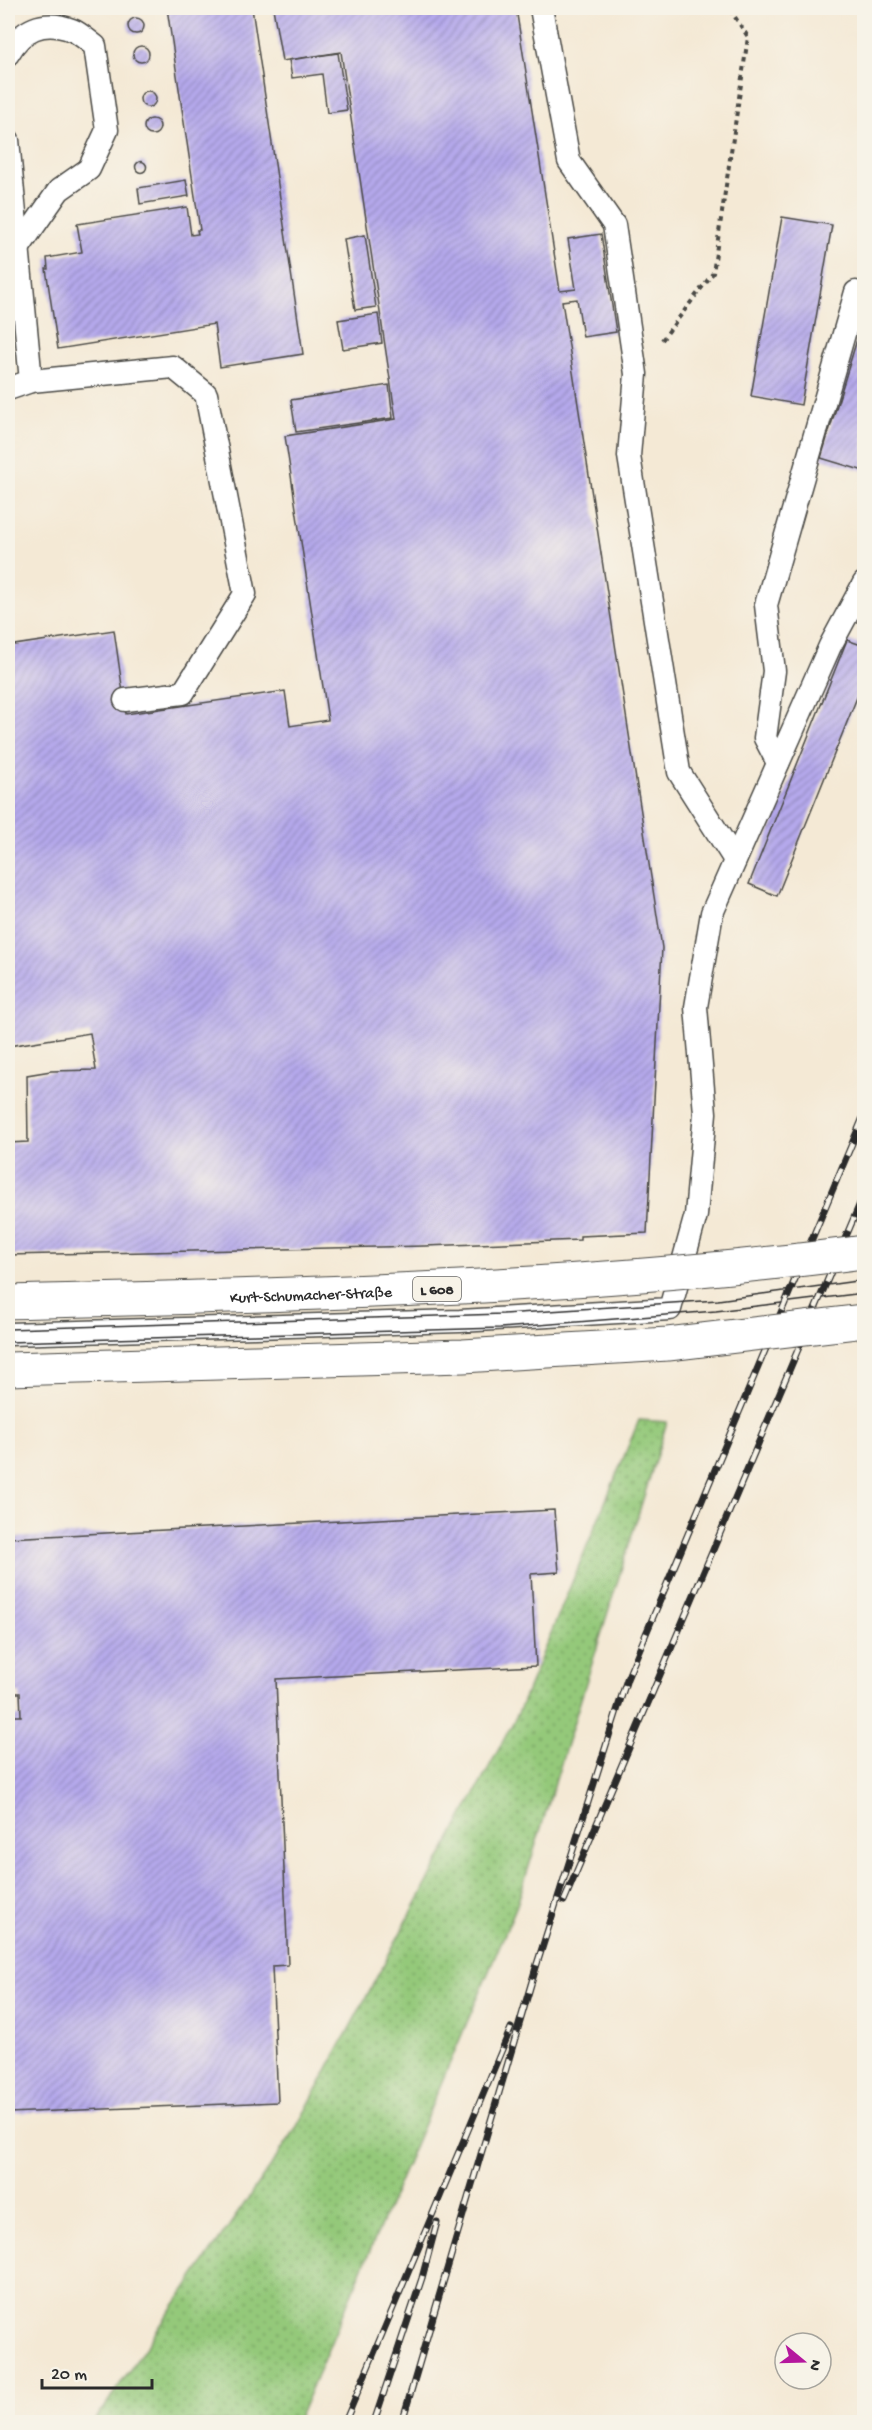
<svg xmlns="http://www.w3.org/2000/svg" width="872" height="2430" font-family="'Gochi Hand',sans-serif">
	<defs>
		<pattern id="grass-dots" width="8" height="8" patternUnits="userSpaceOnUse" patternTransform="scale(1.5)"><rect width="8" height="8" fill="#94c97a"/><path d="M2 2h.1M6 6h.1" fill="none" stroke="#79a364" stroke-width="1.8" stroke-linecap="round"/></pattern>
		<pattern id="building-hatch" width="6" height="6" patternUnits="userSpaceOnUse" patternTransform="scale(1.5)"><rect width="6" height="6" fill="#b5a9ec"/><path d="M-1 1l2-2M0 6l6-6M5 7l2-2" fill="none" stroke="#938abf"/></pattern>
	</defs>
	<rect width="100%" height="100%" fill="#f7f3e8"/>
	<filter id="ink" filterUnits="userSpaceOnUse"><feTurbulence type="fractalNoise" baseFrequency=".0167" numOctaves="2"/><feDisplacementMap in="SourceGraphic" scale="12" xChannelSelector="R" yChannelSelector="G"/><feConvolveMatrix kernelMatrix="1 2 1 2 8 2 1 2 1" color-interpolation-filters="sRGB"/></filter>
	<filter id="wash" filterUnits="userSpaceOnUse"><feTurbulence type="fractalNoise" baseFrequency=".008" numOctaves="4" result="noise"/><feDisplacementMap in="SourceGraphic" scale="24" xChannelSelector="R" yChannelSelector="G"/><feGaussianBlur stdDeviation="1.35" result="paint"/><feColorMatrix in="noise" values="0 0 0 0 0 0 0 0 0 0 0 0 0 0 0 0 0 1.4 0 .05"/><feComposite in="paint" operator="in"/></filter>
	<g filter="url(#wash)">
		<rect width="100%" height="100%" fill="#f4e9d5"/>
		<path fill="url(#grass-dots)" stroke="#607a52" stroke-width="1.5" d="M639,1420L667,1422L517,1905L297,2422H94L295,2130L518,1713Z"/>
		<g id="blocks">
			<g fill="url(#building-hatch)">
				<path d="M167,8H252L303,354L220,367L214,324L58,349L46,269H48L47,258L82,252L77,224L187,207L191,235L198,234L197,230H200Z"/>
				<path d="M273,8H516L560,291L576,289L568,239L601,234L616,332L583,337L577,299L562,301L662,948L647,1233L580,1236V1240L425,1246L8,1255V1143L28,1142L27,1075L51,1071L96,1070L90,1033L8,1046V646L114,630L126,714L285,691L290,726L328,720L285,436L396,419L341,52L282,61Z"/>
				<circle cx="136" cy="26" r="8"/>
				<circle cx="141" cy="54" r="8"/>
				<path d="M338,53L347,110L327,113L322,74L292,78L289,60Z"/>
				<circle cx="148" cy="99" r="8"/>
				<circle cx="152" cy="127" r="8"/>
				<circle cx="141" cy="167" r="5.5"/>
				<path d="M186,180L189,196L140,204L138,188Z"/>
				<path d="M782,217L832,225L801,405L751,396Z"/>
				<path d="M365,235L376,307L355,310L344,239Z"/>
				<path d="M378,314L382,343L343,349L338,320Z"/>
				<path d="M859,333L864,335V471L821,458Z"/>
				<path d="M389,385L393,418L296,432L291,400Z"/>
				<path d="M847,640L864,646V680L777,896L749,884Z"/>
				<path d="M554,1510L559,1572L531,1574L536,1666L276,1679L288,1965L272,1966L278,2102L8,2113V1716H21L20,1693H8V1538Z"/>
			</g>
		</g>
	</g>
	<g filter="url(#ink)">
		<use href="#blocks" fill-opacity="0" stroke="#494844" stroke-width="1.5"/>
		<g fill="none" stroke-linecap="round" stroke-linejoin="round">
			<defs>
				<g id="lane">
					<path d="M541,8L569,161L614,225L636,374L629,456L679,772L735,860"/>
					<path d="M8,54C22,29 43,19 72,30C80,33 88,41 95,46L107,130L89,169L59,190L17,250"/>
					<path d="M8,140L31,381"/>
					<path d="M8,389L31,381L173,367L206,394L245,594L183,693L125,700"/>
					<path d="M778,763L765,738L774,671L766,605L856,292L864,295"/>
					<path d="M8,1334L460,1321L670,1309L696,1215L705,1113L696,1007L712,913L830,646L864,583"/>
				</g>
			</defs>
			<use href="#lane" stroke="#494844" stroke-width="25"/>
			<path stroke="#494844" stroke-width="4" stroke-dasharray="4.5 4.5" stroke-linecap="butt" d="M662,340L713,273L748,37L729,8"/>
			<use href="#lane" stroke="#fff" stroke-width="22"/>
			<g stroke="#2b2b2b" stroke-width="1.5">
				<path d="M8,1329L503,1314L718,1300L864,1280"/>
				<path d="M8,1342L500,1328L716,1311L864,1293"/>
			</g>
			<defs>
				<g id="rail">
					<path d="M564,1901L864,1194"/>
					<path d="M345,2422L511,2028"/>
					<path d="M374,2422L422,2278L437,2222"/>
					<path d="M402,2422L537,1964L627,1679L864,1115"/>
				</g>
			</defs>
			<use href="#rail" stroke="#2b2b2b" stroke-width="7"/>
			<use href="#rail" stroke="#f7f3e8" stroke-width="4.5" stroke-dasharray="14" stroke-linecap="butt"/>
			<defs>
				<g id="primary-bridge">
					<path id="s1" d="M8,1302C294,1295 580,1289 864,1252"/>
					<path d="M8,1369L463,1356L668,1344L864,1321"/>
				</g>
			</defs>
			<use href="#primary-bridge" stroke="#494844" stroke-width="35" stroke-linecap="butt"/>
			<use href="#primary-bridge" stroke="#fff" stroke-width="33"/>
		</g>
	</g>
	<g text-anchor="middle" stroke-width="5" stroke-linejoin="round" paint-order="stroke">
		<rect fill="#f7f3e8" stroke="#686764" stroke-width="1.5" x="413" y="1277" width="48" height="24" rx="4.5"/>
		<g font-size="15" font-weight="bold" fill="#2b2b2b">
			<text x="437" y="1294">L 608</text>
		</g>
		<g font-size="16" fill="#2b2b2b" stroke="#f7f3e8">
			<text dy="6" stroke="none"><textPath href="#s1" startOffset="303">Kurt-Schumacher-Straße</textPath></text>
		</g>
	</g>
	<rect width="872" height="2430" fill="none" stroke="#f7f3e8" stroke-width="30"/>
	<g transform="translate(803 2361) rotate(109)"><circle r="28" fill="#f7f3e8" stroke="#a5a39c" stroke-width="1.5"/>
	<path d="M0-4.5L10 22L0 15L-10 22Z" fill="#b5179e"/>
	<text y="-9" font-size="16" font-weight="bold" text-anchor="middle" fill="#2b2b2b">N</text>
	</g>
	<path d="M42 2379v9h110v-9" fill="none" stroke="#2b2b2b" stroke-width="3"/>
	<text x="51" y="2379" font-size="18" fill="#2b2b2b" stroke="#f7f3e8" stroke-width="4.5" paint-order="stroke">20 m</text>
</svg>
